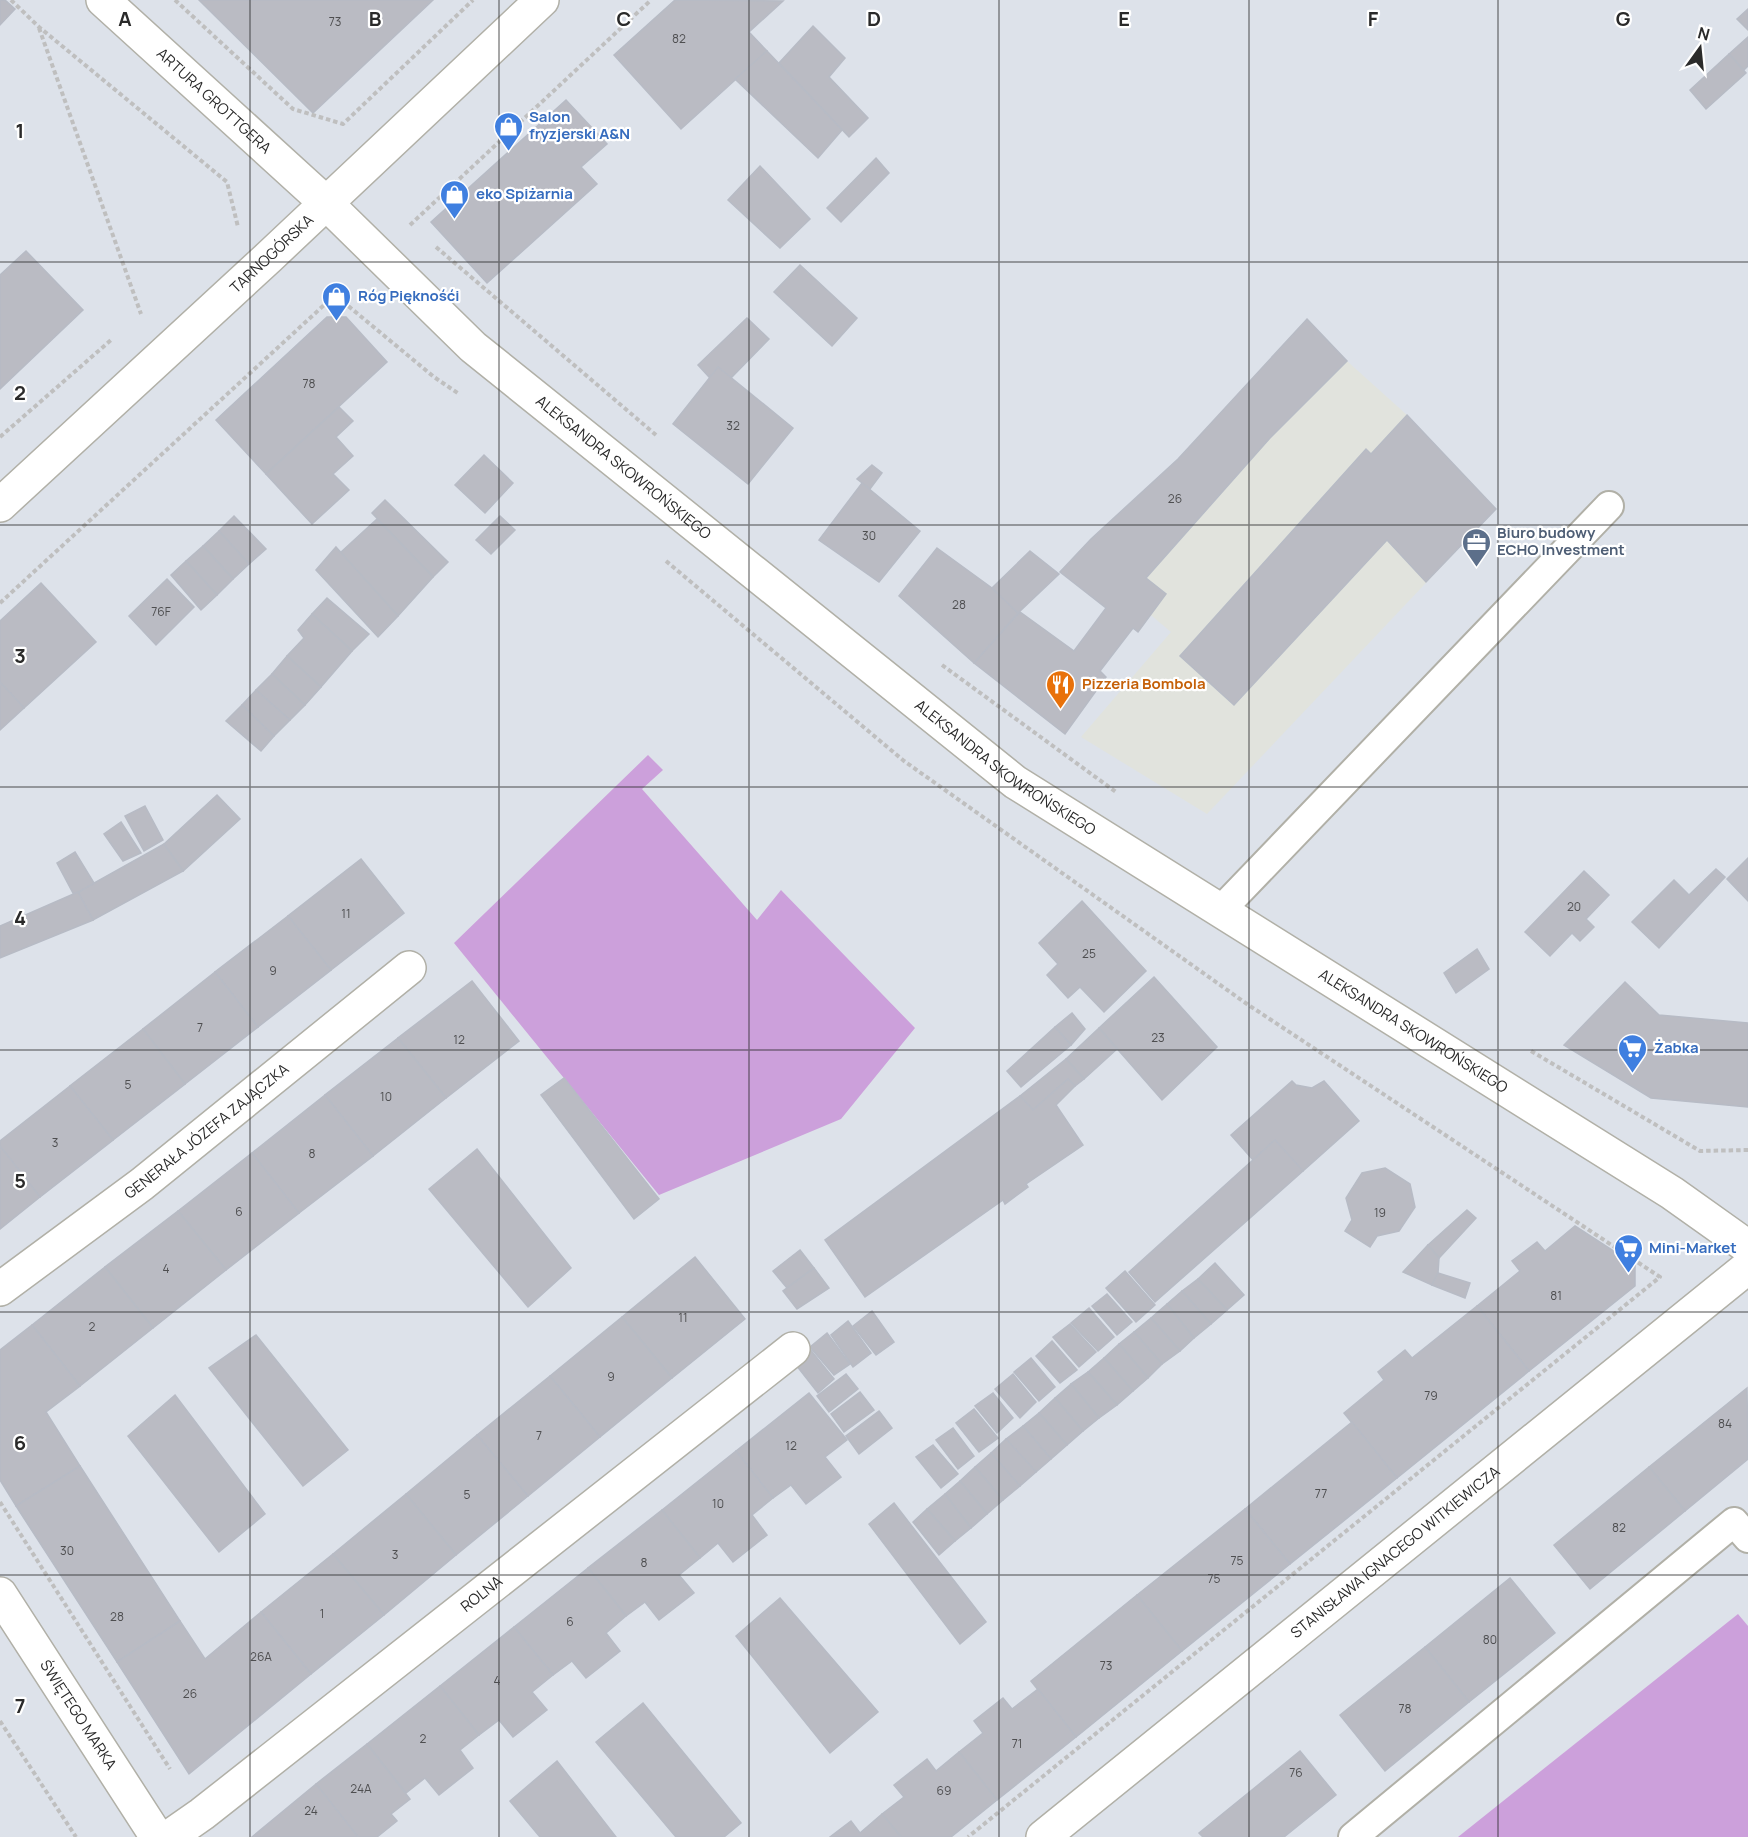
<svg xmlns="http://www.w3.org/2000/svg" width="1748" height="1837" font-family="Manrope,sans-serif">
	<rect width="100%" height="100%" fill="#dde2ea"/>
	<path fill="#e1e3dd" d="M1307,319L1347,361L1407,415L1496,509L1207,814L1081,737L1171,632L1085,560Z"/>
	<g fill="#cca0db">
		<path d="M648,755L663,770L642,789L757,920L781,890L915,1028L841,1119L659,1195L454,943Z"/>
		<path d="M1738,1614L1748,1626V1837H1458Z"/>
	</g>
	<g fill="#babbc3" stroke="#b7bbc5" stroke-width="1.5">
		<path d="M0,0H5L15,9L0,25Z"/>
		<path d="M199,0H433L313,113Z"/>
		<path d="M675,0L783,1L749,32L767,51L681,129L614,55Z"/>
		<path d="M1748,9V30L1737,19Z"/>
		<path d="M813,26L845,58L829,77L868,118L849,137L779,63Z"/>
		<path d="M1748,37V66L1744,70L1729,54Z"/>
		<path d="M767,51L842,130L818,158L735,79Z"/>
		<path d="M1729,54L1746,73L1706,109L1690,90Z"/>
		<path d="M566,100L607,144L581,167L597,184L487,283L431,222Z"/>
		<path d="M876,158L889,173L841,222L827,208Z"/>
		<path d="M760,166L810,219L780,248L728,200Z"/>
		<path d="M26,251L83,310L0,389V275Z"/>
		<path d="M800,265L857,318L832,346L774,292Z"/>
		<path d="M327,317H346L387,362L266,474L216,420Z"/>
		<path d="M747,318L769,339L731,378L718,367L710,378L698,365Z"/>
		<path d="M1307,319L1347,361L1270,438L1146,578L1166,594L1138,632L1133,628L1100,671L1106,677L1065,734L974,663L1020,612L1074,651L1106,608L1060,572L1091,539L1178,459Z"/>
		<path d="M718,367L793,428L748,484L673,424Z"/>
		<path d="M339,407L353,421L336,437L353,456L333,474L349,490L312,524L266,474Z"/>
		<path d="M1407,415L1496,509L1426,582L1387,540L1234,705L1180,656L1366,449L1371,454Z"/>
		<path d="M484,455L513,483L485,513L455,485Z"/>
		<path d="M872,465L882,473L870,489L857,479Z"/>
		<path d="M862,483L920,531L879,582L819,540Z"/>
		<path d="M385,500L448,562L433,577L372,513Z"/>
		<path d="M234,516L266,549L249,564L219,531Z"/>
		<path d="M500,516L515,530L491,554L476,540Z"/>
		<path d="M377,519L433,577L398,616L340,553Z"/>
		<path d="M219,531L249,564L233,579L203,546Z"/>
		<path d="M203,546L233,579L217,595L186,561Z"/>
		<path d="M336,547L398,616L378,637L316,570Z"/>
		<path d="M937,548L992,588L1018,613L974,663L899,596Z"/>
		<path d="M1030,551L1059,574L1018,613L992,588Z"/>
		<path d="M186,561L217,595L201,610L171,575Z"/>
		<path d="M167,579L194,607L156,645L129,616Z"/>
		<path d="M41,583L96,642L24,708L0,682V621Z"/>
		<path d="M327,598L369,634L352,651L312,614Z"/>
		<path d="M312,614L352,651L321,687L287,656L304,638L298,630Z"/>
		<path d="M287,656L321,687L305,705L272,674Z"/>
		<path d="M272,674L305,705L290,720L256,690Z"/>
		<path d="M0,682L24,708L0,730Z"/>
		<path d="M256,690L290,720L274,736L242,705Z"/>
		<path d="M242,705L274,736L261,751L226,721Z"/>
		<path d="M217,795L240,819L183,871L164,844Z"/>
		<path d="M145,806L163,840L144,851L125,816Z"/>
		<path d="M121,822L141,853L123,861L104,834Z"/>
		<path d="M164,844L183,871L93,920L78,892Z"/>
		<path d="M75,852L94,883L74,895L57,863Z"/>
		<path d="M1748,858V901L1727,879Z"/>
		<path d="M361,859L404,913L331,970L288,916Z"/>
		<path d="M1716,869L1725,877L1659,948L1632,922L1674,880L1689,895Z"/>
		<path d="M1584,871L1609,895L1586,919L1594,927L1580,941L1572,933L1550,956L1525,932Z"/>
		<path d="M78,892L93,920L0,958V926Z"/>
		<path d="M1082,901L1146,971L1104,1012L1080,987L1068,998L1047,975L1058,964L1039,943Z"/>
		<path d="M288,916L331,970L258,1027L215,972Z"/>
		<path d="M1477,949L1489,969L1456,993L1444,973Z"/>
		<path d="M215,972L258,1027L185,1084L143,1029Z"/>
		<path d="M1154,977L1217,1047L1162,1100L1099,1028Z"/>
		<path d="M472,981L519,1041L446,1098L398,1038Z"/>
		<path d="M1625,982L1659,1015L1748,1023V1107L1651,1098L1564,1045Z"/>
		<path d="M1072,1013L1085,1029L1071,1045L1055,1027Z"/>
		<path d="M1055,1027L1071,1045L1021,1087L1007,1071Z"/>
		<path d="M1099,1028L1117,1049L1084,1079L1066,1059Z"/>
		<path d="M143,1029L185,1084L113,1140L70,1086Z"/>
		<path d="M398,1038L446,1098L373,1156L325,1095Z"/>
		<path d="M1066,1059L1084,1079L1075,1086L1068,1079L1033,1110L1020,1096Z"/>
		<path d="M564,1078L659,1199L634,1219L541,1095Z"/>
		<path d="M1068,1079L1075,1086L1056,1105L1083,1145L1026,1184L1028,1187L1005,1204L1003,1200L865,1297L825,1240L1020,1096L1033,1110Z"/>
		<path d="M1292,1081L1296,1085L1312,1088L1324,1081L1359,1121L1303,1171L1275,1140L1253,1160L1231,1135Z"/>
		<path d="M70,1086L113,1140L40,1197L0,1146V1141Z"/>
		<path d="M325,1095L373,1156L299,1213L252,1153Z"/>
		<path d="M1275,1140L1303,1171L1155,1302L1129,1272Z"/>
		<path d="M0,1146L40,1197L0,1229Z"/>
		<path d="M477,1149L571,1268L528,1307L429,1189Z"/>
		<path d="M252,1153L299,1213L226,1270L178,1211Z"/>
		<path d="M1385,1168L1410,1184L1415,1207L1399,1231L1377,1236L1370,1247L1345,1231L1352,1220L1346,1198L1362,1173Z"/>
		<path d="M1467,1210L1476,1218L1439,1258L1428,1245Z"/>
		<path d="M178,1211L226,1270L153,1328L105,1267Z"/>
		<path d="M1575,1226L1635,1265V1286L1529,1371L1477,1306L1520,1271L1512,1261L1537,1242L1545,1251Z"/>
		<path d="M1428,1245L1439,1258L1438,1273L1432,1285L1403,1272Z"/>
		<path d="M800,1250L814,1268L787,1288L773,1271Z"/>
		<path d="M695,1257L745,1319L672,1378L622,1317Z"/>
		<path d="M1215,1263L1244,1295L1227,1310L1198,1279Z"/>
		<path d="M105,1267L153,1328L80,1386L32,1325Z"/>
		<path d="M814,1268L829,1288L797,1309L783,1291Z"/>
		<path d="M1125,1271L1155,1305L1136,1322L1106,1288Z"/>
		<path d="M1438,1273L1470,1283L1465,1298L1432,1285Z"/>
		<path d="M1198,1279L1227,1310L1211,1324L1182,1291Z"/>
		<path d="M1182,1291L1211,1324L1194,1338L1167,1304Z"/>
		<path d="M1107,1294L1132,1322L1117,1335L1092,1306Z"/>
		<path d="M1167,1304L1194,1338L1180,1351L1151,1318Z"/>
		<path d="M1477,1306L1529,1371L1397,1478L1344,1413L1384,1380L1378,1372L1405,1350L1412,1358Z"/>
		<path d="M1089,1308L1114,1337L1098,1351L1071,1323Z"/>
		<path d="M872,1311L894,1342L876,1355L853,1326Z"/>
		<path d="M622,1317L672,1378L600,1437L550,1376Z"/>
		<path d="M1151,1318L1180,1351L1162,1364L1134,1332Z"/>
		<path d="M848,1321L871,1353L853,1367L831,1335Z"/>
		<path d="M1070,1324L1096,1352L1079,1367L1053,1337Z"/>
		<path d="M32,1325L80,1386L46,1412L80,1466L16,1506L0,1480V1350Z"/>
		<path d="M1134,1332L1162,1364L1148,1378L1119,1344Z"/>
		<path d="M827,1333L850,1364L834,1375L810,1347Z"/>
		<path d="M256,1335L348,1450L303,1486L209,1368Z"/>
		<path d="M1052,1341L1077,1370L1060,1383L1036,1356Z"/>
		<path d="M1119,1344L1148,1378L1133,1391L1104,1358Z"/>
		<path d="M809,1348L834,1379L818,1393L793,1361Z"/>
		<path d="M1031,1358L1055,1387L1039,1401L1014,1372Z"/>
		<path d="M1104,1358L1133,1391L1117,1405L1088,1372Z"/>
		<path d="M1088,1372L1117,1405L1099,1418L1071,1384Z"/>
		<path d="M846,1374L858,1389L829,1412L817,1396Z"/>
		<path d="M1013,1374L1036,1402L1020,1418L995,1389Z"/>
		<path d="M550,1376L600,1437L528,1496L477,1435Z"/>
		<path d="M1071,1384L1099,1418L1083,1431L1055,1398Z"/>
		<path d="M1747,1388L1748,1459L1685,1511L1649,1467Z"/>
		<path d="M860,1392L874,1410L844,1432L831,1414Z"/>
		<path d="M809,1393L847,1440L825,1457L841,1477L806,1504L791,1485L773,1498L736,1451Z"/>
		<path d="M993,1393L1013,1418L997,1433L975,1406Z"/>
		<path d="M175,1395L265,1514L219,1552L128,1436Z"/>
		<path d="M1055,1398L1083,1431L1067,1445L1039,1413Z"/>
		<path d="M974,1409L998,1438L979,1452L956,1423Z"/>
		<path d="M879,1411L892,1428L859,1454L846,1436Z"/>
		<path d="M1039,1413L1067,1445L1051,1459L1023,1426Z"/>
		<path d="M1352,1422L1397,1478L1290,1564L1245,1509Z"/>
		<path d="M1023,1426L1051,1459L1036,1472L1006,1439Z"/>
		<path d="M953,1428L974,1456L958,1469L936,1440Z"/>
		<path d="M477,1435L528,1496L456,1555L406,1494Z"/>
		<path d="M1006,1439L1036,1472L1020,1486L991,1453Z"/>
		<path d="M933,1445L958,1474L941,1488L916,1457Z"/>
		<path d="M736,1451L773,1498L752,1515L767,1535L733,1562L718,1543L700,1558L662,1510Z"/>
		<path d="M991,1453L1020,1486L1003,1500L975,1467Z"/>
		<path d="M80,1466L180,1621L117,1662L16,1506Z"/>
		<path d="M975,1467L1003,1500L987,1514L960,1481Z"/>
		<path d="M1649,1467L1685,1511L1590,1589L1554,1545Z"/>
		<path d="M960,1481L987,1514L971,1528L945,1494Z"/>
		<path d="M406,1494L456,1555L384,1615L333,1554Z"/>
		<path d="M945,1494L971,1528L955,1541L927,1509Z"/>
		<path d="M894,1503L986,1622L960,1644L869,1524Z"/>
		<path d="M927,1509L955,1541L939,1555L913,1522Z"/>
		<path d="M1245,1509L1290,1564L1182,1651L1137,1595Z"/>
		<path d="M662,1510L700,1558L679,1575L694,1593L659,1620L645,1602L626,1616L588,1568Z"/>
		<path d="M333,1554L384,1615L311,1674L261,1612Z"/>
		<path d="M588,1568L626,1616L606,1633L620,1651L586,1678L572,1661L553,1675L514,1627Z"/>
		<path d="M1510,1578L1555,1633L1469,1702L1425,1647Z"/>
		<path d="M1137,1595L1182,1651L1076,1737L1031,1681Z"/>
		<path d="M780,1598L878,1712L830,1753L736,1636Z"/>
		<path d="M261,1612L311,1674L189,1774L117,1662L180,1621L205,1659Z"/>
		<path d="M514,1627L553,1675L532,1692L547,1710L513,1737L499,1720L479,1735L440,1686Z"/>
		<path d="M1425,1647L1469,1702L1385,1771L1340,1715Z"/>
		<path d="M440,1686L479,1735L460,1750L473,1768L439,1795L425,1778L406,1793L367,1744Z"/>
		<path d="M1038,1689L1076,1737L997,1800L959,1752L983,1733L974,1721L1003,1698L1012,1709Z"/>
		<path d="M643,1703L741,1823L724,1837H676L596,1742Z"/>
		<path d="M367,1744L410,1799L391,1814L397,1821L377,1837H358L316,1784Z"/>
		<path d="M1300,1751L1336,1795L1284,1837H1203L1199,1833Z"/>
		<path d="M959,1752L997,1800L951,1837H901L882,1814L904,1797L894,1785L927,1759L936,1771Z"/>
		<path d="M557,1761L616,1837H540L510,1801Z"/>
		<path d="M316,1784L358,1837H252Z"/>
		<path d="M882,1814L901,1837H830L851,1821L860,1833Z"/>
	</g>
	<g fill="none" stroke-linecap="round" stroke-linejoin="round">
		<defs>
			<g id="service">
				<path d="M1220,911L1609,506"/>
				<path d="M1353,1837L1734,1522L1748,1538"/>
			</g>
			<g id="minor">
				<path id="s1" d="M0,1289L142,1184L409,968"/>
				<path id="s2" d="M0,1594L157,1837"/>
				<path id="s3" d="M169,1837L202,1814L793,1349"/>
				<path id="s4" d="M1043,1837L1748,1267"/>
			</g>
			<g id="tertiary">
				<path id="s5" d="M103,0L326,203L473,347L1015,782L1672,1193L1748,1247"/>
			</g>
			<g id="secondary">
				<path id="s6" d="M0,505L269,257L542,0"/>
			</g>
		</defs>
		<use href="#service" stroke="#b1b0a7" stroke-width="32"/>
		<use href="#minor" stroke="#b1b0a7" stroke-width="36"/>
		<use href="#tertiary" stroke="#b1b0a7" stroke-width="36"/>
		<use href="#secondary" stroke="#b1b0a7" stroke-width="36"/>
		<g stroke="#bfbfbf" stroke-width="4" stroke-dasharray="4.5 3" stroke-linecap="butt">
			<path d="M11,0L39,27L227,182L238,227"/>
			<path d="M175,0L293,109L343,124L473,0"/>
			<path d="M39,28L141,314"/>
			<path d="M410,225L651,0"/>
			<path d="M436,247L656,435"/>
			<path d="M0,437L111,340"/>
			<path d="M666,561L904,761L1247,1004L1660,1277L968,1837"/>
			<path d="M0,603L335,295L434,377L459,394"/>
			<path d="M942,665L1116,792"/>
			<path d="M1531,1051L1700,1151L1748,1150"/>
			<path d="M0,1502L170,1769"/>
			<path d="M0,1721L76,1837"/>
		</g>
		<use href="#service" stroke="#fff" stroke-width="28"/>
		<use href="#minor" stroke="#fff" stroke-width="33"/>
		<use href="#tertiary" stroke="#fff" stroke-width="33"/>
		<use href="#secondary" stroke="#fff" stroke-width="33"/>
	</g>
	<path fill="none" stroke="#2a2a2a" stroke-width="1.5" stroke-opacity="0.55" d="M250,0V1837M499,0V1837M749,0V1837M999,0V1837M1249,0V1837M1498,0V1837M0,262H1748M0,525H1748M0,787H1748M0,1050H1748M0,1312H1748M0,1575H1748"/>
	<defs>
		<symbol id="shop-pin" viewBox="-11 -11 22 30"><path d="M0 17L-7.5 6A9.5 9.5 0 1 1 7.5 6Z" fill="#3f7fe0" stroke="#fff"/><path d="M-5-2.5h2.3a2.7 3.5 0 0 1 5.4 0H5L5.5 6h-11ZM-1.5-2.5h3a1.5 2.3 0 0 0-3 0Z" fill="#fff"/></symbol>
		<symbol id="office-pin" viewBox="-11 -11 22 30"><path d="M0 17L-7.5 6A9.5 9.5 0 1 1 7.5 6Z" fill="#5c6f8a" stroke="#fff"/><path d="M-6-3h4V-5.5h4V-3h4V5H-6ZM-1-4.5V-3h2v-1.5ZM-6 0V1H6V0Z" fill="#fff"/></symbol>
		<symbol id="restaurant-pin" viewBox="-11 -11 22 30"><path d="M0 17L-7.5 6A9.5 9.5 0 1 1 7.5 6Z" fill="#e8710a" stroke="#fff"/><path d="M-5-6h1v4h1v-4h1v4h1v-4h1v5L-1.5 .5V6h-2V.5L-5-1ZM5-6V6H3V1.5H1.5Q1.5-4 5-6Z" fill="#fff"/></symbol>
		<symbol id="supermarket-pin" viewBox="-11 -11 22 30"><path d="M0 17L-7.5 6A9.5 9.5 0 1 1 7.5 6Z" fill="#3f7fe0" stroke="#fff"/><path d="M-6-5.5h2.5l.6 2H6L4.5 2H-2.5L-4.4-4H-6ZM-1.5 3.2a1.3 1.3 0 1 0 .1 0ZM3 3.2a1.3 1.3 0 1 0 .1 0Z" fill="#fff"/></symbol>
	</defs>
	<g fill-rule="evenodd">
		<use href="#shop-pin" x="492" y="110" width="33" height="45"/>
		<use href="#shop-pin" x="438" y="178" width="33" height="45"/>
		<use href="#shop-pin" x="320" y="280" width="33" height="45"/>
		<use href="#office-pin" x="1460" y="526" width="33" height="45"/>
		<use href="#restaurant-pin" x="1044" y="668" width="33" height="45"/>
		<use href="#supermarket-pin" x="1616" y="1032" width="33" height="45"/>
		<use href="#supermarket-pin" x="1612" y="1232" width="33" height="45"/>
	</g>
	<g text-anchor="middle" stroke-width="4.5" stroke-linejoin="round" paint-order="stroke">
		<g font-size="12" fill="#4e4e50">
			<text x="335" y="26">73</text>
			<text x="679" y="43">82</text>
			<text x="309" y="388">78</text>
			<text x="733" y="430">32</text>
			<text x="1175" y="503">26</text>
			<text x="869" y="540">30</text>
			<text x="959" y="609">28</text>
			<text x="161" y="616">76F</text>
			<text x="1574" y="911">20</text>
			<text x="346" y="918">11</text>
			<text x="1089" y="958">25</text>
			<text x="273" y="975">9</text>
			<text x="200" y="1032">7</text>
			<text x="1158" y="1042">23</text>
			<text x="459" y="1044">12</text>
			<text x="128" y="1089">5</text>
			<text x="386" y="1101">10</text>
			<text x="55" y="1147">3</text>
			<text x="312" y="1158">8</text>
			<text x="239" y="1216">6</text>
			<text x="1380" y="1217">19</text>
			<text x="166" y="1273">4</text>
			<text x="1556" y="1300">81</text>
			<text x="683" y="1322">11</text>
			<text x="92" y="1331">2</text>
			<text x="611" y="1381">9</text>
			<text x="1431" y="1400">79</text>
			<text x="1725" y="1428">84</text>
			<text x="539" y="1440">7</text>
			<text x="791" y="1450">12</text>
			<text x="1321" y="1498">77</text>
			<text x="467" y="1499">5</text>
			<text x="718" y="1508">10</text>
			<text x="1619" y="1532">82</text>
			<text x="67" y="1555">30</text>
			<text x="395" y="1559">3</text>
			<text x="1237" y="1565">75</text>
			<text x="644" y="1567">8</text>
			<text x="1214" y="1583">75</text>
			<text x="322" y="1618">1</text>
			<text x="117" y="1621">28</text>
			<text x="570" y="1626">6</text>
			<text x="1490" y="1644">80</text>
			<text x="261" y="1661">26A</text>
			<text x="1106" y="1670">73</text>
			<text x="497" y="1685">4</text>
			<text x="190" y="1698">26</text>
			<text x="1405" y="1713">78</text>
			<text x="423" y="1743">2</text>
			<text x="1017" y="1748">71</text>
			<text x="1296" y="1777">76</text>
			<text x="361" y="1793">24A</text>
			<text x="944" y="1795">69</text>
			<text x="311" y="1815">24</text>
		</g>
		<g font-size="15" fill="#2a2a2a" stroke="#fff">
			<text dy="5" stroke="none"><textPath href="#s5" startOffset="150">ARTURA GROTTGERA</textPath></text>
			<text dy="5" stroke="none"><textPath href="#s6" startOffset="370">TARNOGÓRSKA</textPath></text>
			<text dy="5" stroke="none"><textPath href="#s5" startOffset="700">ALEKSANDRA SKOWROŃSKIEGO</textPath></text>
			<text dy="5" stroke="none"><textPath href="#s5" startOffset="1186">ALEKSANDRA SKOWROŃSKIEGO</textPath></text>
			<text dy="5" stroke="none"><textPath href="#s5" startOffset="1672">ALEKSANDRA SKOWROŃSKIEGO</textPath></text>
			<text dy="5" stroke="none"><textPath href="#s1" startOffset="260">GENERAŁA JÓZEFA ZAJĄCZKA</textPath></text>
			<text dy="5" stroke="none"><textPath href="#s4" startOffset="453">STANISŁAWA IGNACEGO WITKIEWICZA</textPath></text>
			<text dy="5" stroke="none"><textPath href="#s3" startOffset="396">ROLNA</textPath></text>
			<text dy="5" stroke="none"><textPath href="#s2" startOffset="144">ŚWIĘTEGO MARKA</textPath></text>
		</g>
		<g font-size="15" font-weight="bold" fill="#366cbe" stroke="#fff" text-anchor="start">
			<text x="529" y="122">Salon<tspan x="529" dy="17">fryzjerski A&amp;N</tspan></text>
			<text x="476" y="199">eko Spiżarnia</text>
			<text x="358" y="301">Róg Pięknośći</text>
			<text x="1654" y="1053">Żabka</text>
			<text x="1649" y="1253">Mini-Market</text>
		</g>
		<g font-size="15" font-weight="bold" fill="#4e5e75" stroke="#fff" text-anchor="start">
			<text x="1497" y="538">Biuro budowy<tspan x="1497" dy="17">ECHO Investment</tspan></text>
		</g>
		<g font-size="15" font-weight="bold" fill="#c56008" stroke="#fff" text-anchor="start">
			<text x="1082" y="689">Pizzeria Bombola</text>
		</g>
	</g>
	<g font-size="20" text-anchor="middle" font-weight="bold" fill="#2a2a2a" stroke="#fff" stroke-width="4.5" stroke-linejoin="round" paint-order="stroke">
		<text x="125" y="26">A</text>
		<text x="375" y="26">B</text>
		<text x="624" y="26">C</text>
		<text x="874" y="26">D</text>
		<text x="1124" y="26">E</text>
		<text x="1373" y="26">F</text>
		<text x="1623" y="26">G</text>
		<text x="20" y="138">1</text>
		<text x="20" y="400">2</text>
		<text x="20" y="663">3</text>
		<text x="20" y="925">4</text>
		<text x="20" y="1188">5</text>
		<text x="20" y="1450">6</text>
		<text x="20" y="1713">7</text>
	</g>
	<g transform="translate(1700 48) rotate(15)" stroke="#ffffff" stroke-width="4.5" paint-order="stroke">
	<path d="M0-4.5L10 22L0 15L-10 22Z" fill="#2a2a2a"/>
	<text y="-9" font-size="16" font-weight="bold" text-anchor="middle" fill="#2a2a2a">N</text>
	</g>
</svg>
